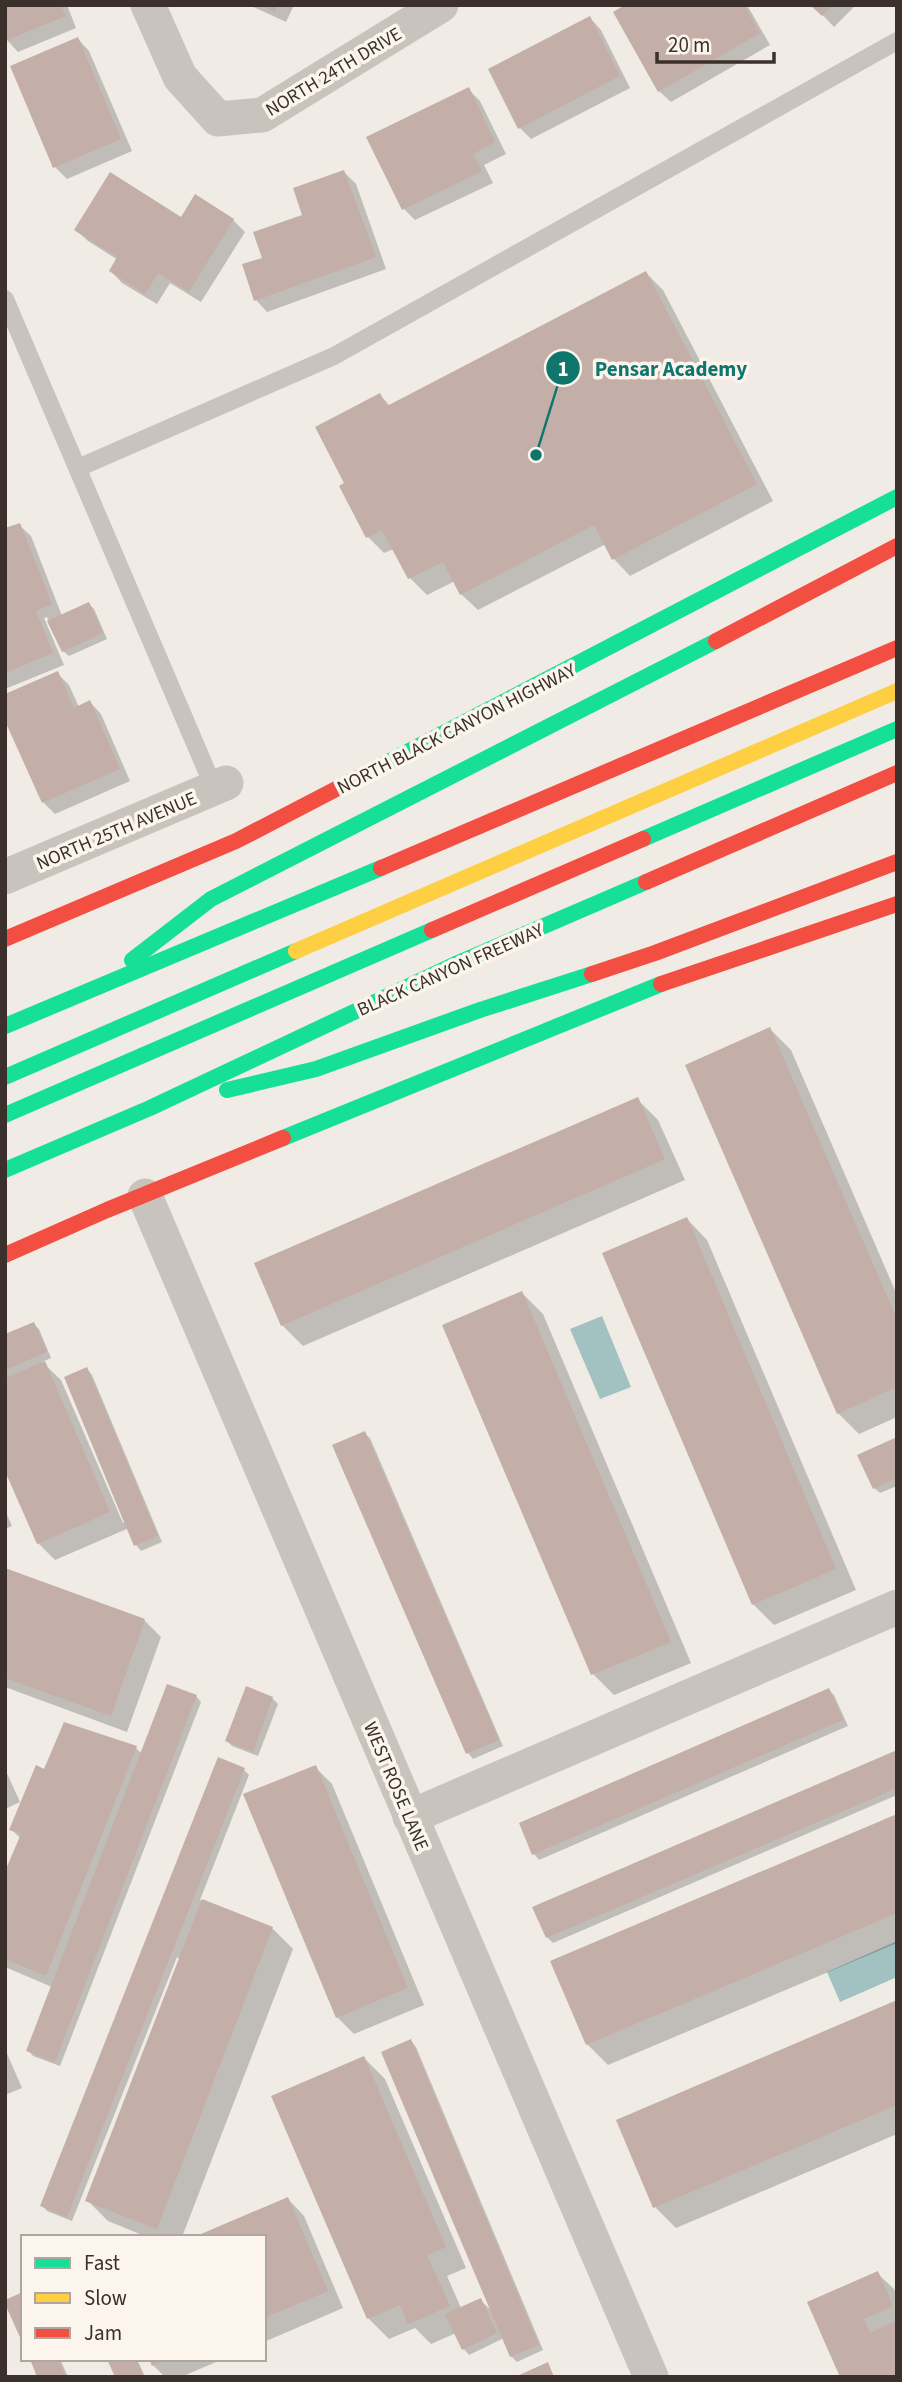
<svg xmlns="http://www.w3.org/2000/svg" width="902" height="2382" font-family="'Source Sans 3',sans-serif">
	<rect width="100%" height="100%" fill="#f0ebe5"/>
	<g fill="#a1c2c1">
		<path d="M602,1316L631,1387L600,1399L570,1329Z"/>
		<path d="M895,1942L897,1947V1977L840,2002L827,1972Z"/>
	</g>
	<g fill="#0003">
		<path d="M5,5H67L76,28L18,52L7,40Z"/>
		<path d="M249,5H294L286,22Z"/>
		<path d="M629,5H747L770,45L671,102L659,91Z"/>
		<path d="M813,5H856L834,27Z"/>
		<path d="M590,18L601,30L630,88L531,139L520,128Z"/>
		<path d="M78,39L89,51L132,151L67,179L55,167Z"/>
		<path d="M468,89L480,101L506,154L484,165L493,183L415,220L404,209Z"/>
		<path d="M344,172L356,184L386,269L267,312L256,300L264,259Z"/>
		<path d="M182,220H233L245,232L201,302L170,283L157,304L122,283L111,271L118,260L88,241L76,230Z"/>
		<path d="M646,273L663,290L773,501L630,576L614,559L606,544L478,610L461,594L455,581L427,595L410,578L394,549L384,553L368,537L346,484L380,395L390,406Z"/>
		<path d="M19,525L31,536L62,616L89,604L94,609L107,639L69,656L63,651L47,617L44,618L64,665L5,689V526L7,530Z"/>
		<path d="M57,673L69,685L79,707L90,702L101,714L130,781L55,814L43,802Z"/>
		<path d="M770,1029L791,1050L897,1295V1417L859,1434L838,1413Z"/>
		<path d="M637,1099L658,1120L685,1180L303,1346L282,1325Z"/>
		<path d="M687,1219L707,1240L856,1590L774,1625L753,1604Z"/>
		<path d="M522,1293L543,1314L691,1663L614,1695L593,1674L445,1326Z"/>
		<path d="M34,1324L39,1329L51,1358L42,1362L61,1380L123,1523L126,1522L87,1369L92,1375L162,1542L141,1551L136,1545L129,1528L55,1560L38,1543L5,1467V1336Z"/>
		<path d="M364,1433L370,1438L503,1746L473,1759L468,1753L334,1446Z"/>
		<path d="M897,1439V1486L880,1493L874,1488Z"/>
		<path d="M5,1510L12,1526L5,1529Z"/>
		<path d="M5,1569L144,1620L161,1637L127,1732L5,1687Z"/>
		<path d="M829,1690L834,1695L848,1726L539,1860L534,1854Z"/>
		<path d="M196,1696L201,1702L60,2066L33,2056L28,2050L52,1987L5,1967V1875L21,1839L11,1829L45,1771L136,1748L142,1754Z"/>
		<path d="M272,1698L278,1704L258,1756L232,1746L227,1741Z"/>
		<path d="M897,1752V1795L553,1943L547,1937Z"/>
		<path d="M315,1767L332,1784L424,2005L354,2034L337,2017Z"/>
		<path d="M5,1769L20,1802L5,1809Z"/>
		<path d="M244,1770L249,1775L200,1900L272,1928L293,1949L182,2237H147L108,2221L87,2200L180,1959L177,1957L72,2221L47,2211L42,2205Z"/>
		<path d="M897,1816V1943L608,2065L587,2044Z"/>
		<path d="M897,2002V2134L676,2228L655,2207L618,2121Z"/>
		<path d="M411,2041L416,2047L543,2350L517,2362L511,2356L504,2338L469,2355L464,2349L456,2333L431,2344L415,2328L389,2339L368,2318L364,2058L385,2079L466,2268L447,2276L461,2308L480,2300L492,2311Z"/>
		<path d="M5,2049L22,2088L5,2095Z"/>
		<path d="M288,2199L304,2216L343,2308L264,2342V2237Z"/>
		<path d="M877,2273L894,2289L897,2295V2377H842Z"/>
		<path d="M32,2359H60L68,2377H39Z"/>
		<path d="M109,2359H137L145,2377H117Z"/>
		<path d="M151,2359H223L181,2377H165L153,2365Z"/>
	</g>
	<g fill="#c3afa7">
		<path d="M5,5H61L66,16L5,41Z"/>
		<path d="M260,5H278L275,12Z"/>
		<path d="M625,5H744L760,33L658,92L613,12Z"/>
		<path d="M810,5H833L822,16Z"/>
		<path d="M590,16L620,76L518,129L488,69Z"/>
		<path d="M78,37L121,139L53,168L10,66Z"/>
		<path d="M469,87L495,142L473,154L482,171L402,210L366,137Z"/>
		<path d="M344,170L376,257L254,301L242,264L262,258L253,232L302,215L293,188Z"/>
		<path d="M110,172L181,217L195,194L234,219L189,292L158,273L145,294L109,271L117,257L74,230Z"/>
		<path d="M646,271L757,484L612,560L594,525L460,595L443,562L408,579L382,530L366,538L339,486L344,483L315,427L380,393L387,406Z"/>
		<path d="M20,523L52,604L36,611L53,653L5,673V528Z"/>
		<path d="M89,602L103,633L62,652L47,621Z"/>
		<path d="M58,671L74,708L90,700L120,769L42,803L5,721V694Z"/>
		<path d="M770,1027L897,1319V1387L837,1414L685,1065Z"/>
		<path d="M638,1097L665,1159L281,1326L254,1263Z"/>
		<path d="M687,1217L836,1569L752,1605L602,1253Z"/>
		<path d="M522,1291L671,1642L591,1675L442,1325Z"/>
		<path d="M34,1322L47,1352L5,1370V1334Z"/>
		<path d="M45,1361L110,1512L37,1544L5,1471V1378Z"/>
		<path d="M87,1367L158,1536L134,1546L64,1377Z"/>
		<path d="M365,1431L499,1740L466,1754L332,1445Z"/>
		<path d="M897,1437V1478L873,1489L857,1455Z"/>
		<path d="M5,1568L145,1619L111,1716L5,1678Z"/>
		<path d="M167,1684L197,1695L55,2062L26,2051Z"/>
		<path d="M246,1686L273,1697L253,1752L225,1741Z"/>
		<path d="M829,1688L843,1720L532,1855L519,1823Z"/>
		<path d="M64,1722L137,1746L46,1976L5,1959V1871L21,1834L9,1830L36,1765L44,1769Z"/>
		<path d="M897,1750V1788L546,1938L532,1907Z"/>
		<path d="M218,1757L245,1768L67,2217L40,2206Z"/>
		<path d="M316,1765L408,1988L336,2018L243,1794Z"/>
		<path d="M897,1814V1913L586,2045L550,1961Z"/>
		<path d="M202,1899L273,1927L157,2229L85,2201Z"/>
		<path d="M897,2000V2105L653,2208L616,2120Z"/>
		<path d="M411,2039L539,2345L510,2357L381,2052Z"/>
		<path d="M364,2056L446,2247L427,2255L450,2306L408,2324L400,2305L367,2319L271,2096Z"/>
		<path d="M288,2197L328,2291L264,2318V2237H194Z"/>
		<path d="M878,2271L893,2306L864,2319L870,2333L896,2321L897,2377H840L807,2302Z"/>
		<path d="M23,2292V2344L5,2304V2300Z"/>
		<path d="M481,2298L497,2333L462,2350L445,2314Z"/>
		<path d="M30,2359H58L66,2377H37Z"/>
		<path d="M107,2359H136L144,2377H115Z"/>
		<path d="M149,2359H167L152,2366Z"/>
		<path d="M548,2362L554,2377H515Z"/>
	</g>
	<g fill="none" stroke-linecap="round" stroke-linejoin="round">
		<g stroke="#c9c3be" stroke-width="18">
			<path d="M5,299L214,788"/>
			<path d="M78,468L334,356L897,41"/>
		</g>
		<g stroke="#c9c3be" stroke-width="35">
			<path d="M148,5L180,77L218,119L262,115L441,5"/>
			<path d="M5,877L226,783"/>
			<path d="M145,1196L651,2377"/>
			<path d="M410,1817L897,1607"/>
		</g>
		<g stroke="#16e098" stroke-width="16">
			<path d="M365,774L897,497"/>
			<path d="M643,839L897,729"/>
			<path d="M132,960L211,899L716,641"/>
			<path d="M5,1026L381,868"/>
			<path d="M5,1077L296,951"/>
			<path d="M227,1090L316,1069L480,1010L592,974"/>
			<path d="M5,1115L432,930"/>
			<path d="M283,1138L661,984"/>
			<path d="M5,1170L150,1108L458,963L646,882"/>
		</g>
		<path stroke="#ffcf43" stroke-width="16" d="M296,951L897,691"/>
		<g stroke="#f24e42" stroke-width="16">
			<path d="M716,641L897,546"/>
			<path d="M381,868L897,648"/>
			<path d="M646,882L897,773"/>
			<path d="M432,930L643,839"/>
			<path d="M5,939L236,841L365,774"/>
			<path d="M592,974L655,953L897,862"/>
			<path d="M661,984L897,904"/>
			<path d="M5,1255L107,1210L283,1138"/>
		</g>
	</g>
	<g text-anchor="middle" stroke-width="7" stroke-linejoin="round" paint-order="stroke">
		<g font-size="19" fill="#3b302b" stroke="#fbf5ee">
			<text transform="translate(333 71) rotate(-31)" y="7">NORTH 24TH DRIVE</text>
			<text transform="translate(456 728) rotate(-27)" y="7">NORTH BLACK CANYON HIGHWAY</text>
			<text transform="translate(116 830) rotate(-23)" y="7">NORTH 25TH AVENUE</text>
			<text transform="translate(450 969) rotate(-24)" y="7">BLACK CANYON FREEWAY</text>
			<text transform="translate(397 1786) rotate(67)" y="7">WEST ROSE LANE</text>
		</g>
	</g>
	<path fill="none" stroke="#0f766e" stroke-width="2.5" d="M536 455L563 368"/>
	<g fill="#0f766e" stroke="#fbf5ee" stroke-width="2.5">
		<circle cx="536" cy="455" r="7"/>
		<circle cx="563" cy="368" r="18"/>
	</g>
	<g font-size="21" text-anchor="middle" font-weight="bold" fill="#fff">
		<text x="563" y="376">1</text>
	</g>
	<g font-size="21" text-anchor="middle" font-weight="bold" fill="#0f766e" stroke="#fbf5ee" stroke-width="7" stroke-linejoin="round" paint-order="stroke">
		<text x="671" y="376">Pensar Academy</text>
	</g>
	<rect width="902" height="2382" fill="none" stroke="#3b302b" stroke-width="14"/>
	<rect x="21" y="2235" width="245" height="126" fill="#fbf5ee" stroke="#aea6a0" stroke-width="2"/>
	<rect x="35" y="2258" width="35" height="10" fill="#16e098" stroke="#aea6a0" stroke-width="2"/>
	<text x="84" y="2270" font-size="21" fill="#3b302b">Fast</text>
	<rect x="35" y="2293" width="35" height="10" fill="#ffcf43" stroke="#aea6a0" stroke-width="2"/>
	<text x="84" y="2305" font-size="21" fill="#3b302b">Slow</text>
	<rect x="35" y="2328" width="35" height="10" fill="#f24e42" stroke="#aea6a0" stroke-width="2"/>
	<text x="84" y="2340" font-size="21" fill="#3b302b">Jam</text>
	<path d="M657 52v10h117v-10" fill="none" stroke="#3b302b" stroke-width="3.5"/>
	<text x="668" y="52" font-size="21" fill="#3b302b" stroke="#fbf5ee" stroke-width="5" paint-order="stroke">20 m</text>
</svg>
